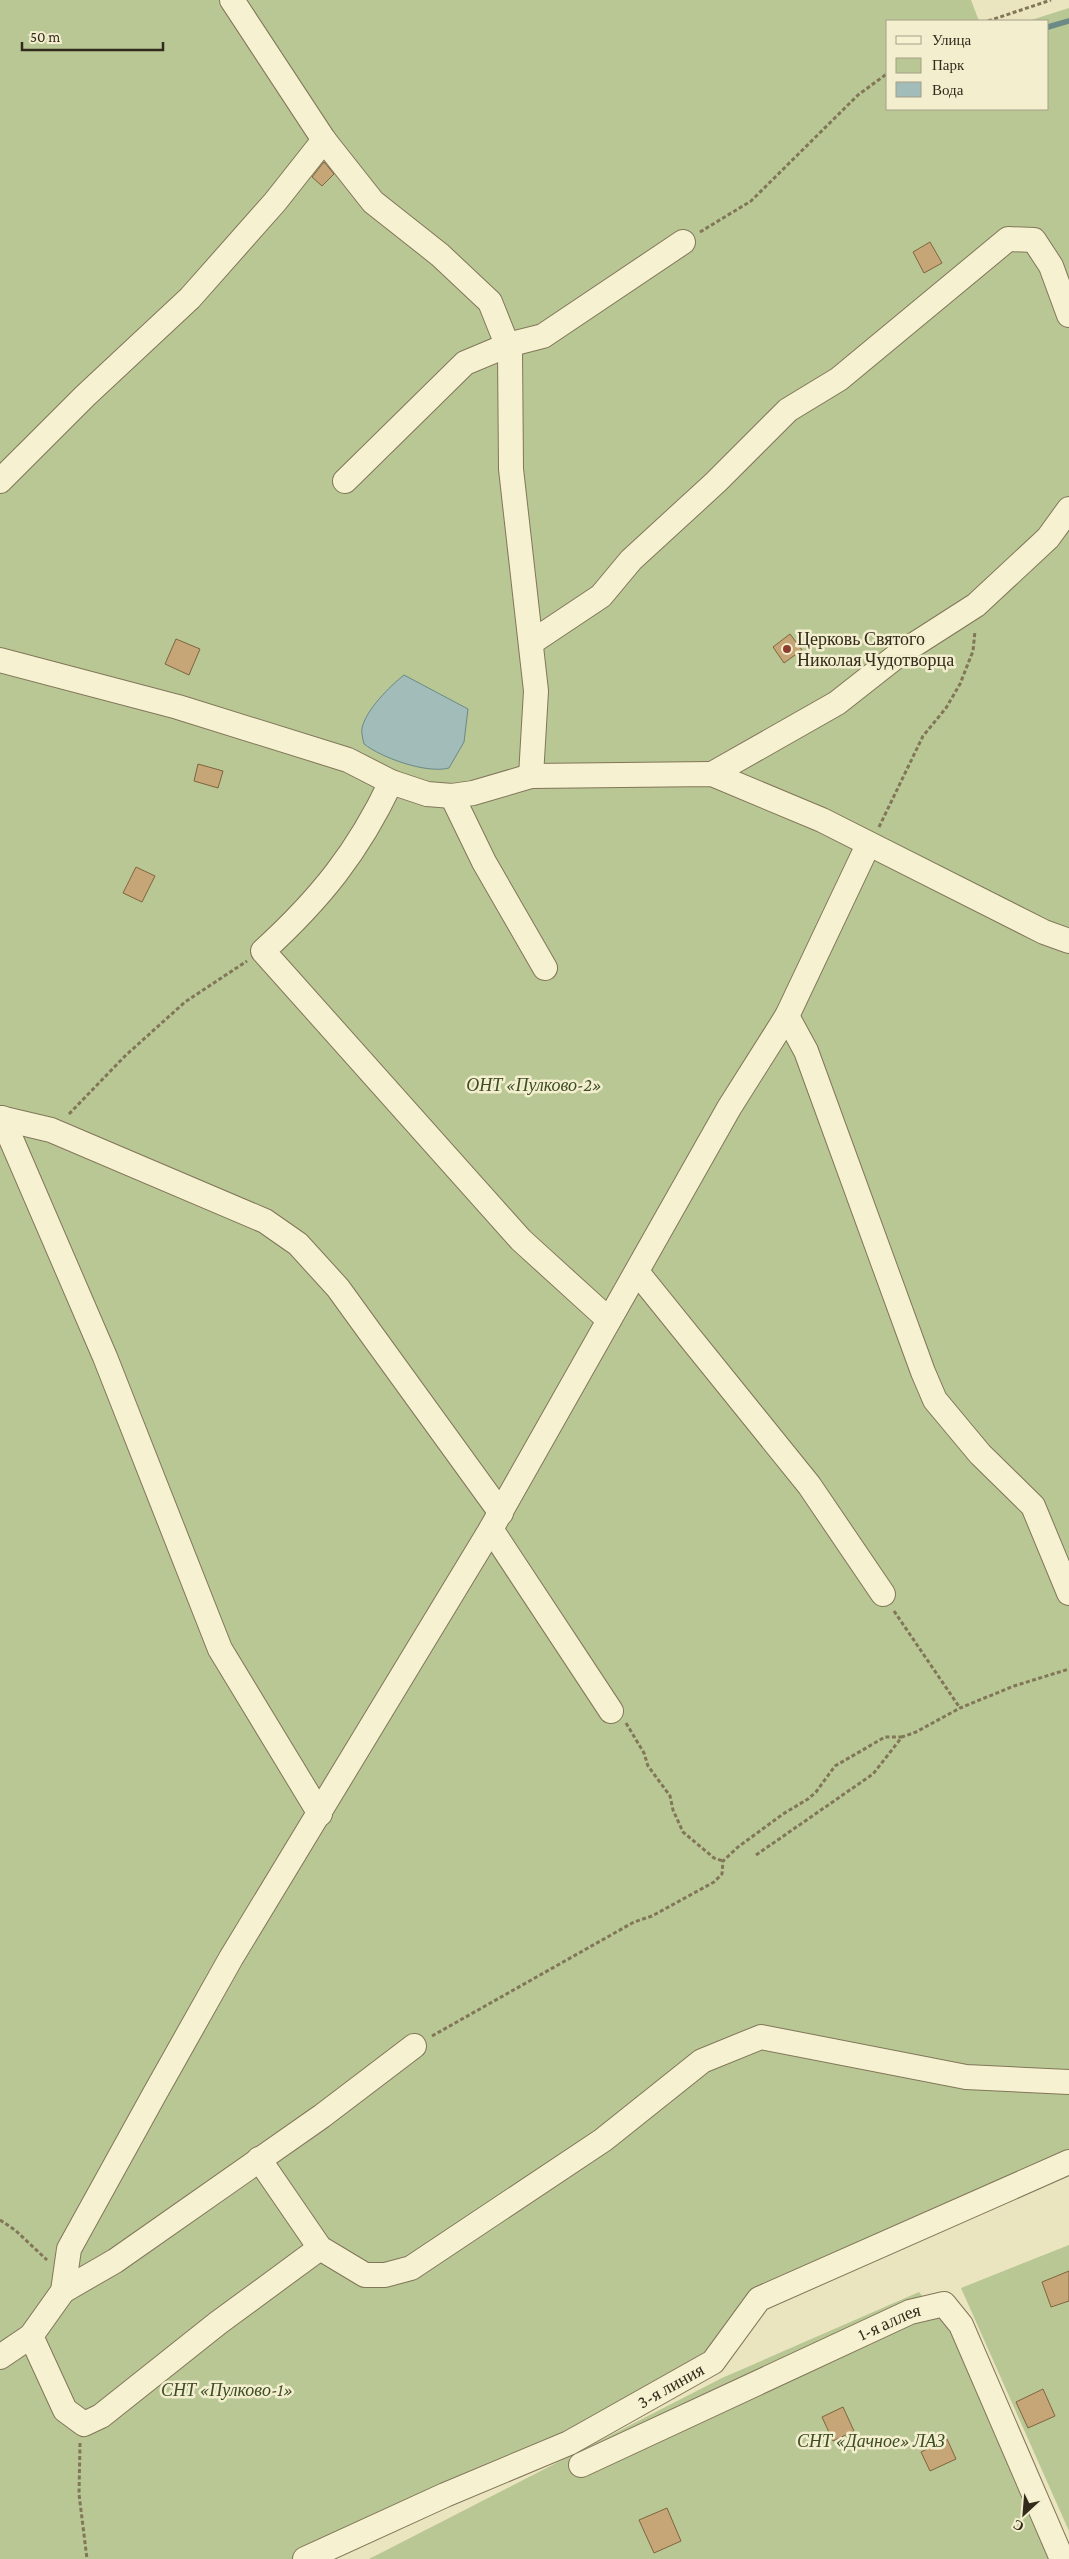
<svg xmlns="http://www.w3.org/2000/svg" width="1069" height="2559" font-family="'Crimson Pro',serif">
	<rect width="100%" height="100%" fill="#eae5bf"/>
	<g fill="#b8c794">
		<path d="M0,0H971L979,21H888V109H1048V21H1028L1069,8V2162L759,2299L713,2362L303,2559H0Z"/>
		<path d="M1069,2245V2531L961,2288Z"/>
		<path d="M919,2292L952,2333L1056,2559H369L722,2378Z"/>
	</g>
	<path fill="#a2bcb9" stroke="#6a8987" d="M404,675L468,709L464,742L449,768C427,774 382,758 364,744C363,739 361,733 362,728C366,710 390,686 404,675Z"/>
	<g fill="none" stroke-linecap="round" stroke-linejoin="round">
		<path stroke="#6a8987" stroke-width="5.5" d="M1048,27L1069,21"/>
	</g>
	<g fill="#c6a677" stroke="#7f6440">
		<path d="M324,162L334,174L322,186L312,177Z"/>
		<path d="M930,242L942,263L924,273L913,252Z"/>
		<path d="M790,634L802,650L784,663L773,647Z"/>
		<path d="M176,639L200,649L189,675L165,664Z"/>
		<path d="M198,764L223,771L218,788L194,781Z"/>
		<path d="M136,867L155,876L142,902L123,893Z"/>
		<path d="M1069,2271V2301L1051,2307L1042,2282Z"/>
		<path d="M1043,2389L1055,2416L1028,2428L1016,2402Z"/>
		<path d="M843,2407L854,2431L833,2441L822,2417Z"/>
		<path d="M947,2439L956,2459L930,2471L921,2452Z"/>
		<path d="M667,2508L681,2541L654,2553L639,2520Z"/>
	</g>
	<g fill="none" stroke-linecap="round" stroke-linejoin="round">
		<defs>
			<g id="minor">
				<path d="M232,0L324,140L373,202L440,255L490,302L510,352L511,469L536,691L531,776"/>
				<path d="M0,481L85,396L190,298L275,202L324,140"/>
				<path d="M345,481L465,363L508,345L543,336L683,242"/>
				<path d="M532,642L601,596L631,560L716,482L788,410L839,379L1008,239L1034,240L1051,266L1069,315"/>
				<path d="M0,660L178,707L348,760L391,782L427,794L452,796L473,793L531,776L712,774L822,820L1044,932L1069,941"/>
				<path d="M712,774L837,703L898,655L976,605L1048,538L1069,509"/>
				<path d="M391,782C358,852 320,899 263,951L521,1240L609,1320"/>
				<path d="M452,796L484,862L545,968"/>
				<path d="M787,1016L806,1051L923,1372L935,1400L980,1454L1033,1506L1069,1593"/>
				<path d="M0,1118L51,1130L265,1221L298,1244L338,1288L501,1513"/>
				<path d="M2,1118L105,1357L220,1649L320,1814"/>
				<path d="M637,1272L809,1485L883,1594"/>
				<path d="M491,1529L611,1711"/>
				<path d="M259,2159L320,2248L365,2275H385L411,2268L603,2140L702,2061L761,2037L966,2077L1069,2082"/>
				<path d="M63,2291L115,2261L322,2116L414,2046"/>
				<path d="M31,2336L65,2410L84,2424L101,2416L218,2323L320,2248"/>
				<path d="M0,2357L31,2336L63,2291L69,2249L154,2095L231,1958L491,1529L729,1108L787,1016L868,845"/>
				<path id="s1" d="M581,2465L910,2312L944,2304L961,2325L1062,2559"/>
				<path id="s2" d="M305,2559L445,2495L569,2443L713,2362L759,2299L1069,2162"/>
			</g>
		</defs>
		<use href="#minor" stroke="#827659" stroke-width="26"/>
		<g stroke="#827659" stroke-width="3" stroke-dasharray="4 2.5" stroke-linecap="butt">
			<path d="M988,21L1051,0"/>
			<path d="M700,232L751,201L858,95L888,73"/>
			<path d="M879,827L923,736L946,708L960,684L973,651L975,631"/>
			<path d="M69,1114L125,1056L185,1002L247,961"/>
			<path d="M894,1611L960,1708"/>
			<path d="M626,1723L644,1753L648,1766L670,1796L673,1810L683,1832L714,1858L723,1861"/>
			<path d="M756,1855L873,1774L902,1737L916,1732L960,1708L1014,1686L1069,1669"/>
			<path d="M432,2036L634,1922L652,1916L714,1882L722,1874L723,1861L738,1847L783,1814L808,1799L816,1792L835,1766L885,1737H902"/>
			<path d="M0,2220L15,2230L47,2260"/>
			<path d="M80,2443L79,2494L87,2559"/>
		</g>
		<use href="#minor" stroke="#f6f1d1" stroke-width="24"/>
	</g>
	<circle fill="#8d3d2d" stroke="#f2eece" stroke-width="2" cx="787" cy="649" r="5"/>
	<g text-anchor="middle" stroke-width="5" stroke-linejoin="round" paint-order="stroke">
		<g font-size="18" fill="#322b1c" stroke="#f2eece" text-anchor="start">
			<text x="797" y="645">Церковь Святого<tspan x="797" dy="21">Николая Чудотворца</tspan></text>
		</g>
		<g font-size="18" font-style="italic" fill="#3c4d24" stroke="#f2eece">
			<text x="534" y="1091">ОНТ «Пулково-2»</text>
			<text x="227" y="2396">СНТ «Пулково-1»</text>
			<text x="871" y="2447">СНТ «Дачное» ЛАЗ</text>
		</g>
		<g font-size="18" fill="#322b1c" stroke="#f2eece">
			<text dy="6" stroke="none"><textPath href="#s1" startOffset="340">1-я аллея</textPath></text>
			<text dy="6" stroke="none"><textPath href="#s2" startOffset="405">3-я линия</textPath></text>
		</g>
	</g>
	<rect x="886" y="20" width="162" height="90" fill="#f2eece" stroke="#a5a087"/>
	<rect x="896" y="36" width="25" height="8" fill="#f6f1d1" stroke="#a5a087"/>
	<text x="932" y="45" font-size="15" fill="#322b1c">Улица</text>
	<rect x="896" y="58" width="25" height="15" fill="#b8c794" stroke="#a5a087"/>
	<text x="932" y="70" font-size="15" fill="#322b1c">Парк</text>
	<rect x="896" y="82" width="25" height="15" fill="#a2bcb9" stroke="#a5a087"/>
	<text x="932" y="95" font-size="15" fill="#322b1c">Вода</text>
	<g transform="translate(1024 2514) rotate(206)" stroke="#f2eece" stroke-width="4" paint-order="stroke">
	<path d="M0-4L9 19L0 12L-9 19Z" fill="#322b1c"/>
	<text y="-8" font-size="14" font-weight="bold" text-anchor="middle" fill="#322b1c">С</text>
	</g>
	<path d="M22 42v8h141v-8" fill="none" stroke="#322b1c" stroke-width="2.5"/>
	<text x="30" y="42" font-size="15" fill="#322b1c" stroke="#f2eece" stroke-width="4" paint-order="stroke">50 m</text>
</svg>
